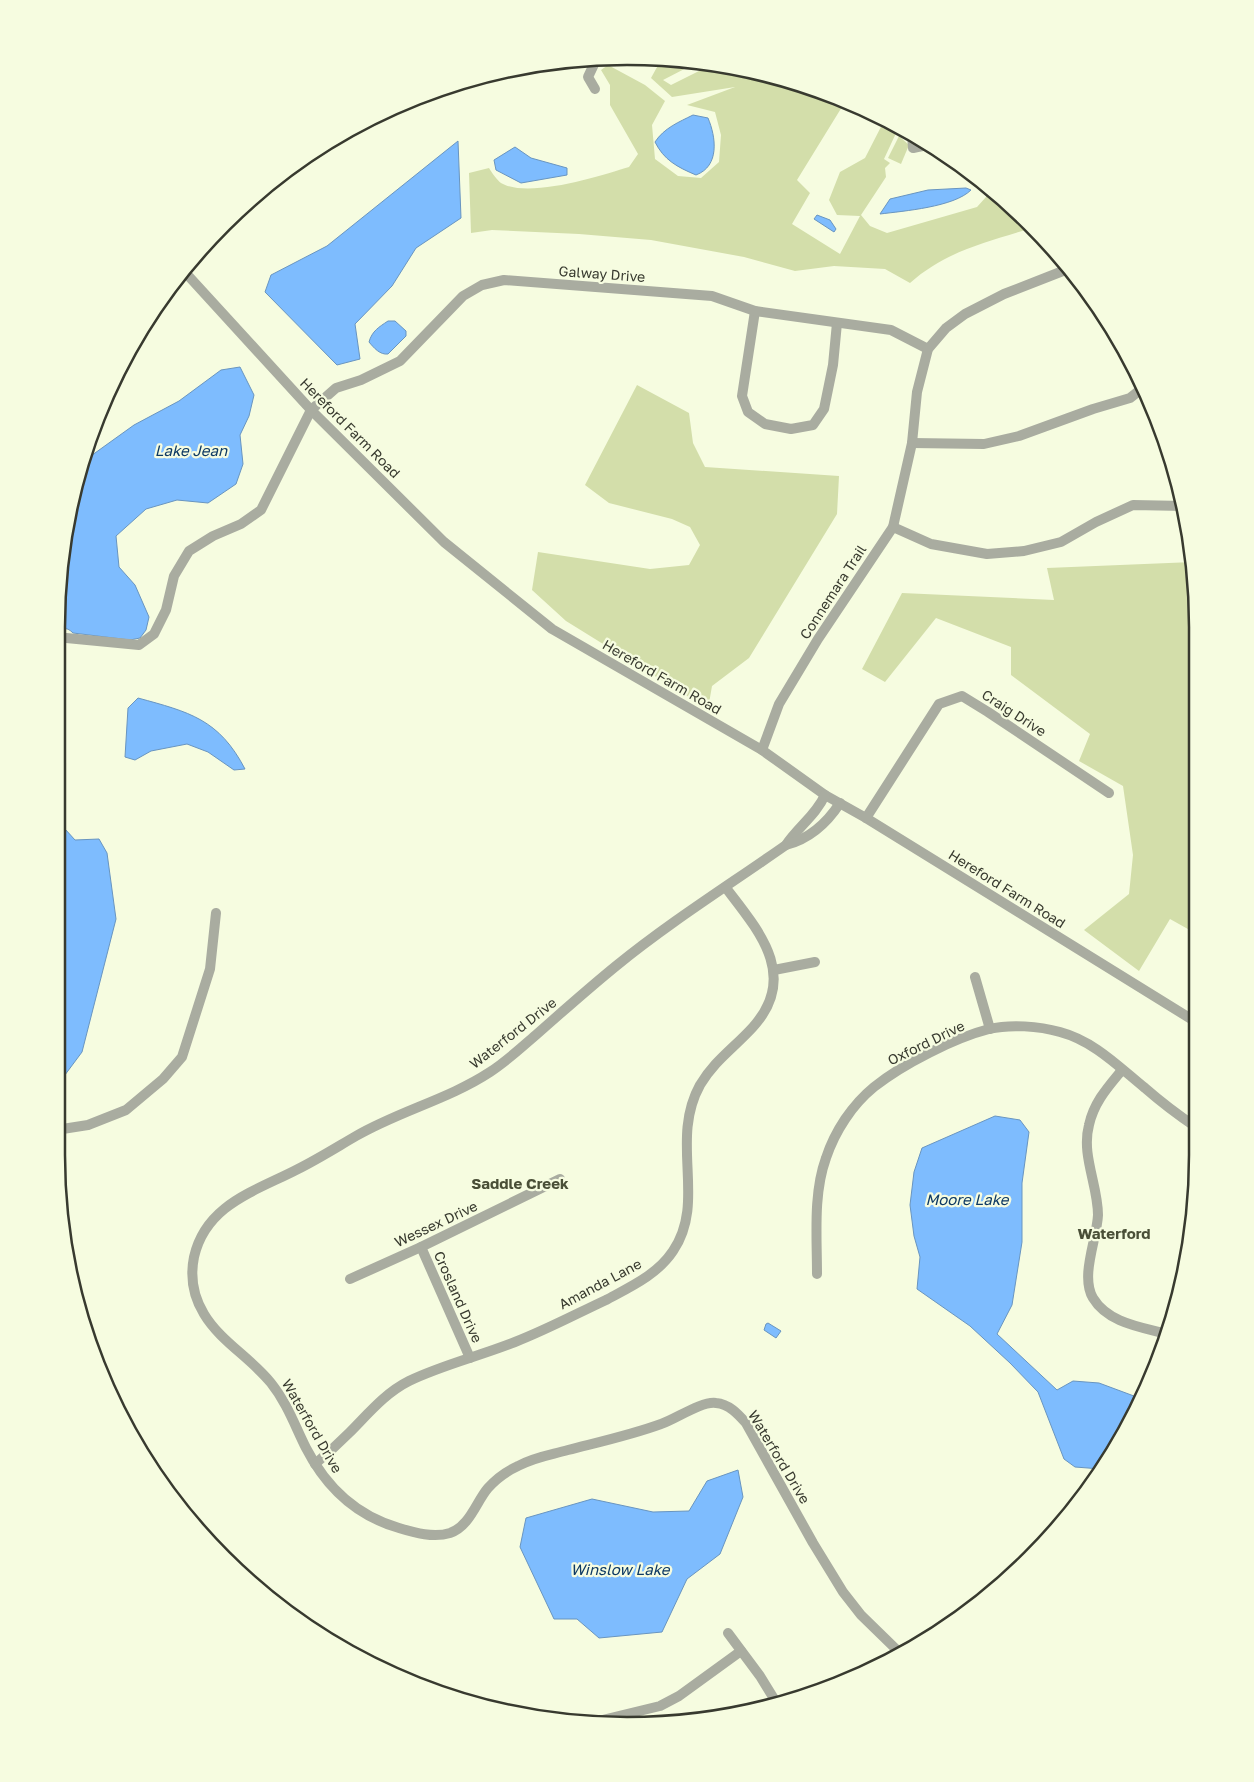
<svg xmlns="http://www.w3.org/2000/svg" width="1254" height="1782" font-family="'Golos Text',sans-serif">
	<rect width="100%" height="100%" fill="#f6fce0"/>
	<g fill="#d3deaa">
		<path d="M664,57L696,63L663,80L671,85L711,65L774,76L807,88L811,92L812,90L845,102L797,180L810,193L792,224L840,254L860,216L837,215L829,200L840,172L865,158L885,119L904,130L897,131L884,159L890,163L885,168L886,177L861,215L870,226L887,233L977,207L986,197V185L1032,228C987,242 946,251 910,283L885,269L834,266L795,271L744,257L651,240L579,234L492,230L471,233L469,173L489,168C492,173 497,180 501,183C528,199 600,176 629,167L638,154L610,105V85L601,70L608,65L645,85L665,101L652,125L655,159L678,176L701,178L719,162L721,135L715,112L687,105L735,87L672,97L651,78L662,58Z"/>
		<path d="M899,136L909,145L901,164L888,158Z"/>
		<path d="M637,385L689,413L693,443L705,467L839,476L837,514L749,658L712,686L708,709L566,621L532,590L538,552L650,569L689,565L700,545L690,527L672,519L609,503L585,485Z"/>
		<path d="M1193,562L1195,933L1170,919L1139,971L1084,930L1129,894L1133,855L1123,786L1079,761L1090,734L1011,675V647L936,618L885,682L862,669L902,593L1054,600L1047,568Z"/>
	</g>
	<g fill="#7ebcfe" stroke="#6995c0">
		<path d="M693,115L708,118C716,137 720,166 696,175C677,167 664,160 655,142C664,128 679,122 693,115Z"/>
		<path d="M458,141L461,218L416,248L392,286L355,324L360,359L337,365L265,292L271,275L327,246Z"/>
		<path d="M515,147L531,158L567,168V175L521,183L496,170L494,160Z"/>
		<path d="M966,188L971,190C954,207 904,211 880,214L890,199L928,190Z"/>
		<path d="M817,215L830,220L836,229L834,232L814,219Z"/>
		<path d="M388,321H395L406,331V336L388,354C380,355 374,348 369,342C372,331 379,327 388,321Z"/>
		<path d="M240,367L254,395L249,416L240,435L243,464L236,484L208,503L177,500L146,509L116,536L119,567L135,585L149,617L146,630L140,638L130,640L73,633C67,627 64,628 56,631L67,515L85,458H88L134,425L179,401L221,370Z"/>
		<path d="M138,698C189,712 219,719 245,769L234,770L208,752L187,744L151,751L135,760L125,757L128,708Z"/>
		<path d="M56,819L75,840L99,839L107,853L116,919L82,1052L56,1087Z"/>
		<path d="M995,1116L1020,1120L1029,1132L1022,1183V1242L1012,1305L997,1334L1057,1390L1073,1381L1099,1383L1142,1399L1139,1407L1101,1469L1075,1467L1064,1459L1038,1392L1010,1363L970,1326L917,1289L920,1257L914,1236L910,1205L914,1172L922,1148Z"/>
		<path d="M768,1323L781,1331L776,1338L764,1330L766,1324Z"/>
		<path d="M738,1470L743,1497L720,1554L687,1579L662,1632L599,1638L577,1619H554L520,1547L526,1518L592,1499L653,1512L689,1511L707,1481Z"/>
	</g>
	<g fill="none" stroke-linecap="round" stroke-linejoin="round">
		<g stroke="#a9aca0" stroke-width="10">
			<path d="M595,89L588,77L596,60"/>
			<path d="M912,135L913,148L927,145"/>
			<path d="M183,270L311,410L444,542L552,629L762,750L825,795L866,818L1196,1022"/>
			<path d="M755,311L742,396L748,412L765,424L791,429L813,425L824,409L833,365L837,323"/>
			<path d="M912,443L984,444L1019,436L1093,409L1130,398L1144,387"/>
			<path d="M893,527L931,544L987,554L1024,551L1061,542L1096,522L1133,505L1184,506"/>
			<path d="M56,637L139,645L154,634L166,610L174,576L189,551L213,536L241,524L261,510L311,410L336,388L361,380L400,361L463,296L482,285L504,280L712,296L755,311L891,330L928,349"/>
			<path d="M762,750L779,704L818,639L893,527L912,443L917,392L928,349L946,328L965,314L1004,294L1068,269"/>
			<path d="M825,795C816,815 798,827 786,845C729,885 670,922 616,966C589,988 563,1011 537,1034C522,1047 507,1061 490,1072C449,1099 399,1111 356,1136C337,1147 318,1159 298,1169C256,1191 206,1204 194,1257C190,1277 193,1296 204,1314C220,1341 251,1358 271,1383C287,1403 295,1426 306,1448C326,1487 357,1516 399,1528C415,1533 434,1538 450,1533C470,1526 476,1502 488,1488C496,1479 507,1471 518,1466C534,1457 550,1455 568,1450C599,1442 631,1435 661,1424C676,1419 701,1401 716,1403C729,1404 738,1414 746,1423L813,1543L843,1592L861,1615L900,1653"/>
			<path d="M866,818L939,704L962,696L988,712L1109,793"/>
			<path d="M786,845C809,839 827,823 840,803"/>
			<path d="M774,970L815,962"/>
			<path d="M975,977L990,1029"/>
			<path d="M1122,1070C1108,1087 1094,1102 1089,1125C1081,1155 1098,1185 1098,1215C1097,1239 1080,1276 1093,1298C1108,1323 1141,1327 1167,1334"/>
			<path d="M56,1130L88,1125L126,1110L163,1079L182,1057L210,969L216,913"/>
			<path d="M421,1247L470,1358"/>
			<path d="M817,1274C817,1236 813,1194 826,1158C835,1131 852,1105 874,1087C903,1064 954,1038 989,1029C1010,1024 1039,1026 1060,1032C1094,1041 1119,1067 1145,1088C1161,1102 1178,1115 1196,1127"/>
			<path d="M350,1279L421,1247L560,1179"/>
			<path d="M315,1464C327,1454 338,1444 349,1433C368,1414 385,1393 409,1381C442,1365 480,1356 515,1342C546,1330 576,1314 606,1300C630,1287 657,1275 673,1251C707,1201 669,1141 700,1085C715,1060 734,1048 753,1027C799,976 759,931 726,888"/>
			<path d="M728,1633L760,1676L776,1702"/>
			<path d="M590,1723L660,1706L679,1696L741,1651"/>
		</g>
	</g>
	<g text-anchor="middle" stroke-width="4.5" stroke-linejoin="round" paint-order="stroke">
		<g font-size="14" fill="#383a2f" stroke="#f6fce0">
			<text transform="translate(602 274) rotate(4)" y="5">Galway Drive</text>
			<text transform="translate(350 428) rotate(45)" y="5">Hereford Farm Road</text>
			<text transform="translate(833 592) rotate(-57)" y="5">Connemara Trail</text>
			<text transform="translate(662 677) rotate(30)" y="5">Hereford Farm Road</text>
			<text transform="translate(1014 713) rotate(33)" y="5">Craig Drive</text>
			<text transform="translate(1007 889) rotate(32)" y="5">Hereford Farm Road</text>
			<text transform="translate(513 1033) rotate(-38)" y="5">Waterford Drive</text>
			<text transform="translate(926 1043) rotate(-26)" y="5">Oxford Drive</text>
			<text transform="translate(436 1224) rotate(-25)" y="5">Wessex Drive</text>
			<text transform="translate(600 1284) rotate(-28)" y="5">Amanda Lane</text>
			<text transform="translate(458 1297) rotate(66)" y="5">Crosland Drive</text>
			<text transform="translate(312 1426) rotate(60)" y="5">Waterford Drive</text>
			<text transform="translate(779 1457) rotate(59)" y="5">Waterford Drive</text>
		</g>
		<g font-size="15" font-style="italic" fill="#0d3963" stroke="#f6fce0">
			<text x="191" y="456">Lake Jean</text>
			<text x="967" y="1205">Moore Lake</text>
			<text x="620" y="1575">Winslow Lake</text>
		</g>
		<g font-size="15" font-weight="bold" fill="#4a4f37" stroke="#f6fce0">
			<text x="520" y="1189">Saddle Creek</text>
			<text x="1114" y="1239">Waterford</text>
		</g>
	</g>
	<path d="M0 0H1254V1782H0ZM627 65H627A562 562 0 0 1 1189 627V1155A562 562 0 0 1 627 1717H627A562 562 0 0 1 65 1155V627A562 562 0 0 1 627 65Z" fill="#f6fce0" fill-rule="evenodd"/>
	<path fill="none" stroke="#383a2f" stroke-width="2.5" d="M627 65H627A562 562 0 0 1 1189 627V1155A562 562 0 0 1 627 1717H627A562 562 0 0 1 65 1155V627A562 562 0 0 1 627 65Z"/>
</svg>
